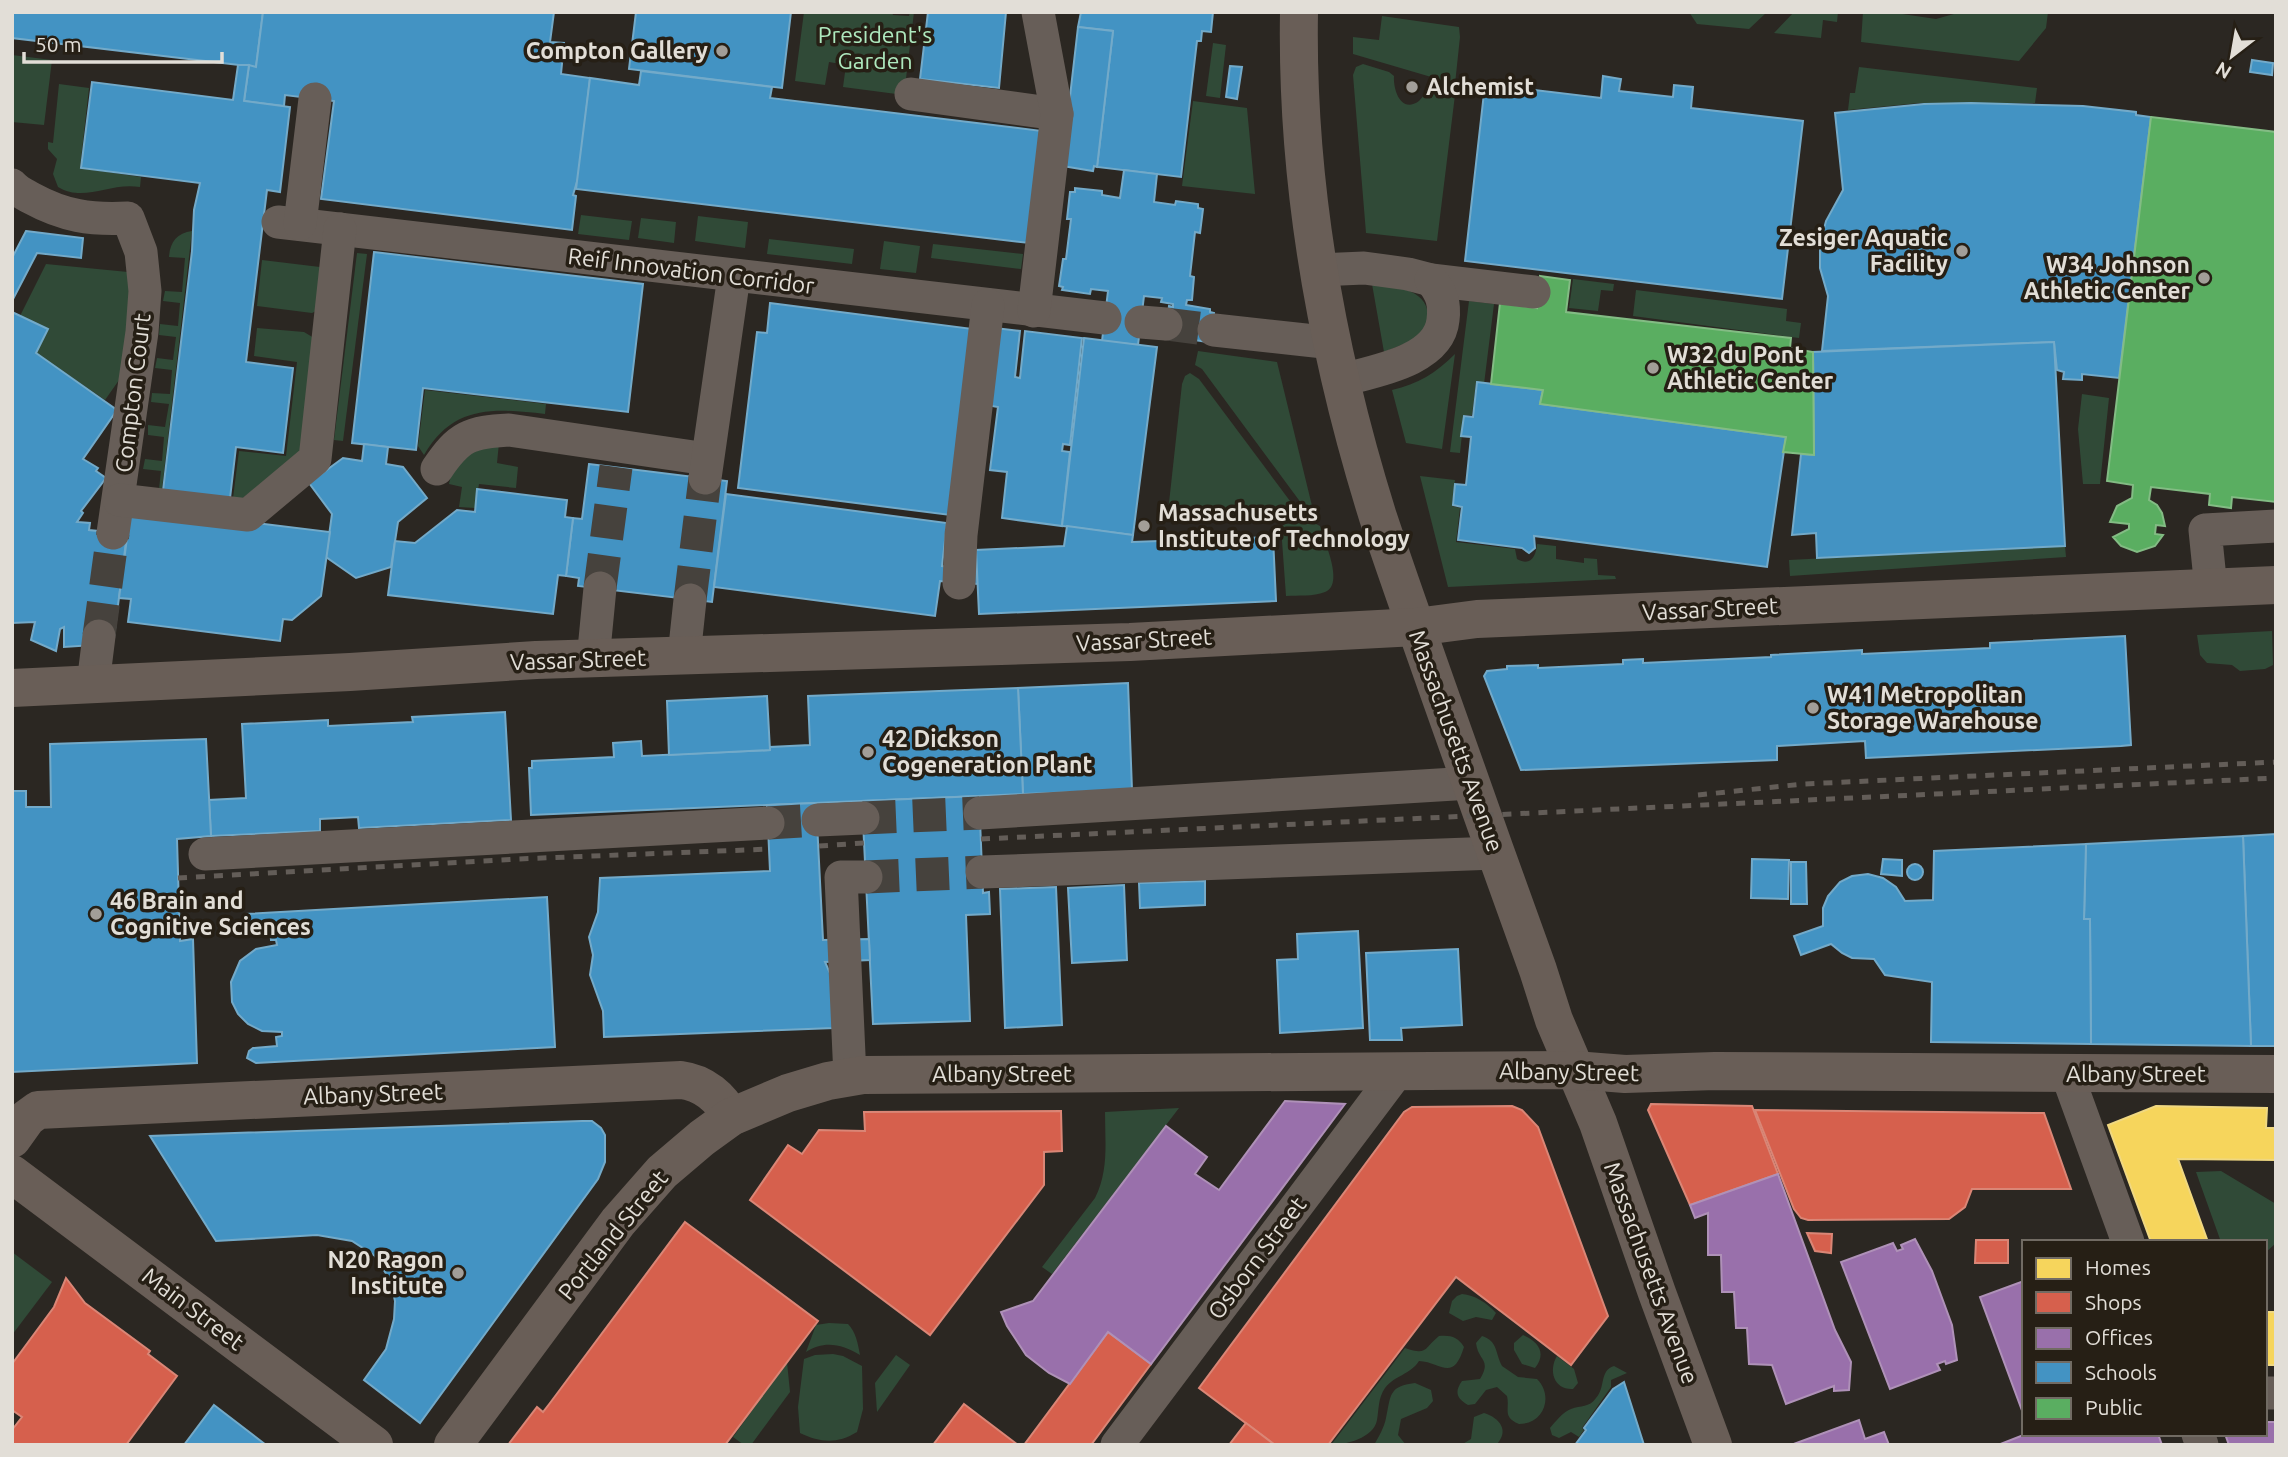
<svg xmlns="http://www.w3.org/2000/svg" width="2288" height="1457" font-family="Ubuntu,sans-serif">
	<rect width="100%" height="100%" fill="#2b2722"/>
	<g fill="#304a37">
		<path d="M804,12H892L893,15L909,16L910,12H914L904,95L843,87L846,65L829,62L825,85L795,81Z"/>
		<path d="M1689,12H1767L1749,29L1697,24Z"/>
		<path d="M1794,12H1838L1837,22L1823,20L1821,38L1774,33Z"/>
		<path d="M1863,12H1889L1936,19L1961,12H2048L2046,28L2019,61L1861,42Z"/>
		<path d="M1382,16L1459,27L1460,37L1455,84L1353,54V37L1379,40Z"/>
		<path d="M1213,43L1226,45L1220,98L1206,96Z"/>
		<path d="M12,55L52,60L44,125L12,122Z"/>
		<path d="M1363,64L1389,72L1394,76C1393,90 1401,114 1419,101C1423,97 1426,92 1430,88H1443L1455,95L1437,241L1366,233L1353,75L1356,67Z"/>
		<path d="M1859,67L2037,88L2035,103H1919L1848,110L1850,93H1855Z"/>
		<path d="M59,84L89,88L80,168L141,177L140,187C109,182 85,203 58,187L53,174L57,159L48,149V142L53,143Z"/>
		<path d="M1193,101L1247,108L1255,194L1182,186Z"/>
		<path d="M581,215L632,221L629,240L578,234Z"/>
		<path d="M698,216L748,222L745,248L695,241Z"/>
		<path d="M641,218L676,222L674,243L638,238Z"/>
		<path d="M192,231L161,498L159,489L161,471L143,469L145,459L162,461L164,437L148,435V425L165,427L169,404L151,402L152,393L170,394L172,370L155,368L157,358L173,360L176,337L159,335L160,324L178,326L180,303L163,301L165,291L182,292L185,258L169,257C170,242 177,233 192,231Z"/>
		<path d="M769,239L854,249L852,264L767,254Z"/>
		<path d="M884,241L920,246L916,273L880,269Z"/>
		<path d="M933,244L1023,254L1021,269L931,258Z"/>
		<path d="M357,253L367,254L343,441L334,440Z"/>
		<path d="M262,260L320,267L316,311L312,313L257,306Z"/>
		<path d="M46,264L128,272L130,290L124,373L105,400L36,353L48,329L20,316Z"/>
		<path d="M1573,279L1614,284L1613,291L1601,290L1598,311L1569,308Z"/>
		<path d="M1372,284C1391,286 1427,288 1428,315C1428,322 1423,330 1421,337L1384,352Z"/>
		<path d="M1636,290L1787,309L1786,321L1801,323L1799,338L1633,316Z"/>
		<path d="M1469,301L1494,304L1484,384L1476,383L1472,415H1464L1460,453L1450,452Z"/>
		<path d="M257,328L304,332L314,338L305,451L232,506L239,451L286,456L297,362L254,356Z"/>
		<path d="M1198,351L1277,362L1313,510L1307,511L1202,369L1195,365Z"/>
		<path d="M1455,354L1442,449L1406,443L1392,390C1418,384 1436,373 1455,354Z"/>
		<path d="M1190,373L1199,379L1296,509V513L1175,518L1170,517L1168,512L1182,384L1185,376Z"/>
		<path d="M425,390L546,404L545,414C493,408 453,405 424,455L418,446Z"/>
		<path d="M2082,394L2109,398L2100,484H2083L2078,429Z"/>
		<path d="M499,443L497,463L518,467L516,488L479,484L475,508L459,507L462,487L449,484C456,450 469,453 499,443Z"/>
		<path d="M1420,476L1455,480L1452,506L1460,508L1456,542L1515,549L1517,559C1531,567 1536,556 1537,544L1556,546V559L1584,563V558L1597,559L1598,575L1615,576L1616,579L1448,587Z"/>
		<path d="M1312,522L1320,526C1324,541 1345,585 1325,592C1313,597 1298,595 1286,596L1281,527L1285,524Z"/>
		<path d="M2065,546L2066,557L1790,576L1789,560Z"/>
		<path d="M2272,631L2273,665L2265,669L2240,671L2232,665L2207,663L2200,655L2197,635Z"/>
		<path d="M1179,1108L1052,1274L1042,1267L1095,1198C1109,1171 1105,1141 1105,1112Z"/>
		<path d="M2221,1171L2276,1204V1243L2265,1253V1242H2221L2196,1172Z"/>
		<path d="M12,1252L52,1282L12,1335Z"/>
		<path d="M1462,1294C1475,1295 1487,1303 1496,1313L1492,1320L1476,1317L1463,1321L1449,1313L1452,1301L1457,1296Z"/>
		<path d="M829,1323L848,1324C856,1332 858,1344 860,1355C842,1344 824,1340 806,1352L816,1325Z"/>
		<path d="M1523,1335C1538,1341 1547,1353 1535,1368L1522,1364L1514,1350V1343Z"/>
		<path d="M1439,1336C1451,1335 1458,1337 1464,1347C1453,1383 1441,1362 1419,1361C1410,1375 1395,1375 1385,1388C1378,1398 1379,1409 1377,1420C1374,1438 1345,1445 1331,1445L1405,1348C1428,1356 1424,1348 1439,1336Z"/>
		<path d="M1482,1336C1498,1341 1495,1353 1502,1366L1518,1377L1537,1379C1554,1396 1544,1424 1519,1424C1502,1417 1510,1410 1507,1396L1497,1387L1486,1390L1475,1404L1468,1405C1457,1399 1454,1392 1462,1381L1480,1379C1492,1359 1478,1361 1476,1343Z"/>
		<path d="M833,1354L843,1356L862,1366L863,1409L857,1432C837,1444 821,1443 800,1433L798,1407L804,1359L815,1355Z"/>
		<path d="M896,1355L910,1365L877,1412L875,1383Z"/>
		<path d="M1557,1356L1574,1369L1578,1383L1573,1389C1554,1390 1548,1371 1557,1356Z"/>
		<path d="M787,1362L790,1392L751,1445H744L733,1437Z"/>
		<path d="M1614,1366L1627,1373L1611,1380V1387L1582,1428L1584,1430L1579,1437L1571,1432L1559,1438L1552,1435L1550,1428C1555,1422 1564,1411 1571,1409C1581,1405 1589,1408 1596,1398C1606,1387 1599,1371 1614,1366Z"/>
		<path d="M1415,1383L1431,1390L1433,1401L1427,1408L1401,1419L1398,1435L1406,1445H1374C1379,1436 1384,1428 1386,1418C1391,1396 1388,1386 1415,1383Z"/>
		<path d="M1484,1413C1500,1418 1510,1431 1496,1445H1461L1471,1439L1474,1417Z"/>
	</g>
	<g fill="#f6d55c" stroke="#f0d881" stroke-width="2">
		<path d="M2156,1106L2267,1108L2266,1128H2274L2276,1133V1160L2178,1159L2208,1242H2151L2108,1125Z"/>
		<rect x="2265" y="1312" width="11" height="53"/>
	</g>
	<g fill="#d6604d" stroke="#da8676" stroke-width="2">
		<path d="M1651,1104L1752,1106L1778,1174L1690,1205L1648,1110Z"/>
		<path d="M1512,1106L1522,1110L1538,1127L1608,1316L1571,1365L1456,1277L1328,1445H1275L1199,1388L1404,1112L1412,1107Z"/>
		<path d="M1755,1110L2044,1113L2071,1189H1972L1965,1207L1949,1219L1808,1220L1801,1218L1794,1209Z"/>
		<path d="M1061,1111L1062,1151L1044,1152V1185L930,1335L750,1200L788,1145L802,1154L819,1130L865,1131L864,1112Z"/>
		<path d="M685,1222L818,1321L725,1445H508L537,1407L543,1412L550,1403Z"/>
		<path d="M1807,1233L1832,1234L1831,1253L1815,1251Z"/>
		<path d="M1976,1240H2008V1263H1975Z"/>
		<path d="M66,1278L85,1303L150,1351L148,1354L177,1376L126,1445H12V1430L22,1417L12,1410V1364L54,1307Z"/>
		<path d="M1108,1332L1151,1364L1091,1445H1024Z"/>
		<path d="M964,1404L1018,1445H933Z"/>
		<path d="M1246,1423L1275,1445H1229Z"/>
	</g>
	<g fill="#9970ab" stroke="#af91b8" stroke-width="2">
		<path d="M1285,1101L1345,1104L1151,1364L1108,1332L1070,1384L1049,1373L1026,1355L1007,1326L1001,1312L1033,1301L1166,1126L1207,1157L1195,1174L1219,1190Z"/>
		<path d="M1778,1174L1835,1330L1851,1362L1849,1390L1834,1391V1386L1786,1404L1772,1365L1749,1364L1747,1328H1736L1734,1292H1722L1721,1255H1708V1213L1695,1218L1690,1205Z"/>
		<path d="M1915,1239L1932,1271L1952,1325L1957,1360L1946,1364L1945,1361L1937,1364L1940,1370L1890,1389L1841,1262L1893,1243L1897,1251L1903,1249L1901,1245Z"/>
		<path d="M2024,1281V1416L1980,1297Z"/>
		<path d="M1859,1420L1865,1439L1884,1432L1889,1445H1791Z"/>
		<path d="M2265,1422H2276V1445H2229L2225,1434H2265Z"/>
		<path d="M2026,1434H2158L2162,1445H1998Z"/>
	</g>
	<g fill="#4393c3" stroke="#73aac9" stroke-width="2">
		<path d="M13,12H263L256,67L12,38Z"/>
		<path d="M263,12H554L550,42L564,43L561,74L590,78L579,175L573,195L576,196L572,230L321,199L334,101L285,95L284,106L244,101L249,65L256,67Z"/>
		<path d="M636,12H791L782,88L629,69Z"/>
		<path d="M928,12H1006L999,88L920,79Z"/>
		<path d="M1081,12H1213L1211,32L1202,31L1201,41H1197L1181,177L1097,167L1113,31L1078,27Z"/>
		<path d="M1078,27L1113,31L1097,167L1094,166L1093,171L1062,166Z"/>
		<path d="M2252,60L2273,63L2272,75L2250,72Z"/>
		<path d="M238,65H249L244,101L290,107L280,192L267,190L246,362L293,368L283,453L236,447L229,507L162,499L192,251L194,210L200,183L81,168L92,82L233,100Z"/>
		<path d="M1230,66L1242,67L1237,99L1226,97Z"/>
		<path d="M641,71L772,87L770,98L1042,131L1029,243L576,189L590,78L639,85Z"/>
		<path d="M1603,76L1621,79L1619,91L1673,97L1674,85L1693,87L1691,108L1803,121L1782,299L1465,261L1485,84L1601,98Z"/>
		<path d="M1971,103L2083,106L2136,112V115L2151,117L2119,378L2082,374V380L2063,379L2064,372L2057,370L2054,342L1822,351L1828,296L1820,268V244L1826,221L1843,190L1835,113L1924,104Z"/>
		<path d="M1124,170L1157,174L1154,202L1175,205L1176,201L1198,204V208L1203,209L1200,233L1195,232L1190,276L1194,277L1192,300H1187L1186,305L1210,309V312L1214,313L1211,338L1207,342L1169,336L1166,329L1169,306L1173,307V304L1161,302L1162,298L1144,296L1138,345L1102,341L1108,291L1091,289L1090,294L1062,290L1063,287L1059,286L1063,259H1066L1071,219H1067L1070,192H1075V188L1102,191V195L1120,198Z"/>
		<path d="M26,231L83,238L81,258L37,253L12,301V258Z"/>
		<path d="M374,252L643,284L628,412L423,388L416,450L352,443Z"/>
		<path d="M770,303L973,329L950,515L738,488L757,332L767,333Z"/>
		<path d="M12,312L48,329L36,353L117,410L83,459L98,468L96,471L106,478L81,511L83,513L77,522L90,523L89,530L127,534L114,637L94,645L64,647V627L60,629L56,651L31,640L35,622L12,623Z"/>
		<path d="M995,328L1020,331L1015,377L1020,378L1025,331L1082,338L1070,445L1063,444L1062,451L1070,452L1062,526L1002,518L1007,472L990,470L998,407L986,405Z"/>
		<path d="M1084,338L1157,347L1133,535L1062,526Z"/>
		<path d="M2054,342L2065,546L1817,558L1816,533L1792,535L1801,454L1814,455L1813,352Z"/>
		<path d="M1477,382L1543,390L1540,404L1786,437L1767,567L1534,536L1535,548L1529,553L1522,548L1458,540L1462,507L1453,505L1455,484L1466,485L1471,437L1461,436L1464,416L1473,417Z"/>
		<path d="M364,444L388,447L386,464L403,467L427,498L398,522L391,567L356,578L326,557L332,514L309,483L343,458L362,461Z"/>
		<path d="M589,464L727,481L712,602L578,586L579,578L566,576L573,518L582,519Z"/>
		<path d="M477,489L567,500L565,517L573,518L566,576L558,575L553,614L388,595L395,541L415,543L457,510L475,512Z"/>
		<path d="M726,494L947,523L942,566L977,569L978,584L940,581L935,616L714,587Z"/>
		<path d="M131,508L330,532L321,596L292,620L283,619L280,641L128,622L131,599L119,598Z"/>
		<path d="M1067,526L1133,535L1132,542L1273,537L1276,601L979,614L976,550L1064,546Z"/>
		<path d="M2125,636L2131,745L2121,746L1866,758L1865,741L1777,746V760L1521,770L1484,676L1487,671L1507,669V666L1538,665V668L1623,664V660L1643,659V663L1771,657V655L1862,650V654L1990,648V643Z"/>
		<path d="M1128,683L1132,790L1023,794L1018,688Z"/>
		<path d="M1018,688L1023,794L531,815L529,768H532V761L614,757L613,743L641,741L642,756L770,750V747L810,745L808,696Z"/>
		<path d="M767,696L770,750L669,755L667,701Z"/>
		<path d="M505,712L511,820L359,828L358,817L320,819V831L211,836L209,800L246,798L242,724L328,720V726L413,722L412,717Z"/>
		<path d="M206,739L211,836L177,839L180,941L193,939L197,1063L12,1072V791H26V807H51L50,744Z"/>
		<path d="M979,796L983,893L989,892L990,914L966,915L970,1021L873,1024L862,801Z"/>
		<path d="M816,803L823,940L869,939L870,960L825,962L833,980L834,1028L604,1037L603,1011L590,975L593,955L589,937L598,912L600,878L770,871L767,805Z"/>
		<path d="M2276,834V1046H2251L2243,836Z"/>
		<path d="M2243,836L2251,1046L2091,1044L2090,919H2084L2086,844Z"/>
		<path d="M2086,844L2084,919H2090L2091,1044L1931,1042L1932,982L1885,975L1874,959L1852,958L1842,953L1831,944L1801,955L1794,936L1823,926V908L1828,896L1840,882L1852,876L1868,874L1883,878L1896,887L1905,901L1933,900L1934,851Z"/>
		<path d="M1752,859L1789,860L1788,899L1751,898Z"/>
		<path d="M1883,859L1902,860V876L1881,874Z"/>
		<path d="M1791,862H1806L1807,904H1791Z"/>
		<circle cx="1915" cy="872" r="8"/>
		<path d="M1205,881V905L1140,908L1139,883Z"/>
		<path d="M1124,885L1127,960L1072,963L1068,888Z"/>
		<path d="M1056,887L1062,1025L1005,1028L1000,889Z"/>
		<path d="M547,897L555,1047L256,1063L247,1058L249,1051L253,1048L277,1046L276,1037L282,1036V1032L262,1031L248,1024L238,1014L232,1002L231,982L240,961L256,949L277,945L276,940H271L270,926L246,927L242,922L245,914Z"/>
		<path d="M1358,931L1363,1028L1280,1033L1277,960L1298,959L1297,934Z"/>
		<path d="M1458,949L1462,1025L1401,1028L1402,1040H1370L1366,953Z"/>
		<path d="M582,1121H592L601,1128L605,1135V1162L598,1179L420,1423L364,1380L386,1349L394,1319L395,1301L390,1280L375,1256L352,1241L317,1235L216,1241L150,1136Z"/>
		<path d="M1624,1382L1644,1445H1575L1586,1430L1584,1428L1613,1389Z"/>
		<path d="M214,1405L266,1445H184Z"/>
	</g>
	<g fill="#5aae61" stroke="#83bc84" stroke-width="2">
		<path d="M2151,117L2276,132V502L2232,497L2231,508L2209,505L2210,494L2151,487L2149,500L2157,505L2162,513L2165,526L2156,525L2155,534L2163,535L2155,546L2137,552L2121,546L2113,537L2129,529V524L2110,522L2117,506L2132,498L2133,485L2107,481Z"/>
		<path d="M1540,276L1570,280L1566,312L1791,338L1790,348L1813,352L1814,455L1783,452L1786,437L1540,404L1543,390L1491,384L1500,303L1537,308Z"/>
	</g>
	<g fill="none" stroke-linecap="round" stroke-linejoin="round">
		<g stroke="#46423d" stroke-width="33" stroke-dasharray="33 17" stroke-linecap="butt">
			<path d="M1166,324L1214,330"/>
			<path d="M600,588L616,467"/>
			<path d="M690,600L705,478"/>
			<path d="M99,636L113,533"/>
			<path d="M863,818L980,813"/>
			<path d="M768,823L818,820"/>
			<path d="M866,877L982,872"/>
		</g>
		<g stroke="#675e58" stroke-width="33">
			<path d="M911,94L1057,114"/>
			<path d="M12,185C17,191 24,194 31,198C64,216 90,220 128,218L141,252L145,291L142,332L113,533"/>
			<path d="M278,222L1105,318"/>
			<path d="M300,224L315,99"/>
			<path d="M1318,270L1364,268L1408,274L1431,280L1534,292"/>
			<path d="M1034,311L1057,114L1038,12"/>
			<path d="M1141,322L1166,324"/>
			<path d="M1214,330L1333,343"/>
			<path d="M1342,380C1374,371 1439,361 1443,320C1445,304 1442,293 1431,280"/>
			<path d="M437,469C459,436 470,432 509,430L707,459"/>
			<path d="M705,478L734,276"/>
			<path d="M119,500L248,515L315,459L340,229"/>
			<path d="M959,583L961,535L988,305"/>
			<path d="M2211,589L2205,530L2276,526"/>
			<path d="M684,656L690,600"/>
			<path d="M593,660L600,588"/>
			<path d="M93,684L99,636"/>
			<path d="M980,813L1471,783"/>
			<path d="M818,820L863,818"/>
			<path d="M205,854L768,823"/>
			<path d="M982,872L1496,853"/>
			<path d="M2067,1074L2128,1242"/>
			<path d="M850,1077L841,877H866"/>
			<path d="M2265,1393H2276"/>
			<path d="M2198,1434L2202,1445"/>
			<path d="M1117,1445L1398,1071"/>
		</g>
		<g stroke="#695e57" stroke-width="38">
			<path d="M1299,12C1296,183 1327,354 1378,517C1397,574 1417,630 1437,687C1470,781 1504,876 1538,970L1554,1020L1598,1123L1657,1293L1713,1445"/>
			<path d="M12,688L350,672L536,660L1130,642L1416,627L1477,619L2276,585"/>
			<path d="M12,1139L27,1118L38,1110L681,1080C704,1083 721,1098 731,1117"/>
			<path d="M12,1174L374,1445"/>
			<path d="M453,1445L618,1222L662,1172L702,1138L731,1117L788,1093L828,1081L863,1075L1574,1070L1625,1074L1715,1071L2276,1074"/>
		</g>
		<g stroke="#635d58" stroke-width="5" stroke-dasharray="9 9" stroke-linecap="butt">
			<path d="M1698,795L1803,784L2276,762"/>
			<path d="M981,839L2276,778"/>
			<path d="M819,846L864,843"/>
			<path d="M178,878L518,859L770,849"/>
		</g>
	</g>
	<g fill="#a29e98" stroke="#261f15" stroke-width="2.5">
		<circle cx="722" cy="51" r="7"/>
		<circle cx="1412" cy="87" r="7"/>
		<circle cx="1962" cy="251" r="7"/>
		<circle cx="2204" cy="278" r="7"/>
		<circle cx="1653" cy="368" r="7"/>
		<circle cx="1144" cy="526" r="7"/>
		<circle cx="1813" cy="708" r="7"/>
		<circle cx="868" cy="752" r="7"/>
		<circle cx="96" cy="914" r="7"/>
		<circle cx="458" cy="1273" r="7"/>
	</g>
	<g text-anchor="middle" stroke-width="7" stroke-linejoin="round" paint-order="stroke">
		<g font-size="23" fill="#aee9be" stroke="#261f15">
			<text x="875" y="43">President's<tspan x="875" dy="26">Garden</tspan></text>
		</g>
		<g font-size="23" font-weight="bold" fill="#e2ded7" stroke="#261f15" text-anchor="start">
			<text x="708" y="59" text-anchor="end">Compton Gallery</text>
			<text x="1426" y="95">Alchemist</text>
			<text x="1948" y="246" text-anchor="end">Zesiger Aquatic<tspan x="1948" dy="26">Facility</tspan></text>
			<text x="2190" y="273" text-anchor="end">W34 Johnson<tspan x="2190" dy="26">Athletic Center</tspan></text>
			<text x="1667" y="363">W32 du Pont<tspan x="1667" dy="26">Athletic Center</tspan></text>
			<text x="1158" y="521">Massachusetts<tspan x="1158" dy="26">Institute of Technology</tspan></text>
			<text x="1827" y="703">W41 Metropolitan<tspan x="1827" dy="26">Storage Warehouse</tspan></text>
			<text x="882" y="747">42 Dickson<tspan x="882" dy="26">Cogeneration Plant</tspan></text>
			<text x="110" y="909">46 Brain and<tspan x="110" dy="26">Cognitive Sciences</tspan></text>
			<text x="444" y="1268" text-anchor="end">N20 Ragon<tspan x="444" dy="26">Institute</tspan></text>
		</g>
		<g font-size="23" fill="#e2ded7" stroke="#261f15">
			<text transform="translate(691 271) rotate(7)" y="8">Reif Innovation Corridor</text>
			<text transform="translate(133 393) rotate(-83)" y="8">Compton Court</text>
			<text transform="translate(1710 609) rotate(-3)" y="8">Vassar Street</text>
			<text transform="translate(1144 640) rotate(-3)" y="8">Vassar Street</text>
			<text transform="translate(578 660) rotate(-2)" y="8">Vassar Street</text>
			<text transform="translate(1456 741) rotate(70)" y="8">Massachusetts Avenue</text>
			<text transform="translate(1569 1072) rotate(1)" y="8">Albany Street</text>
			<text x="1002" y="1082">Albany Street</text>
			<text x="2136" y="1082">Albany Street</text>
			<text transform="translate(373 1094) rotate(-2)" y="8">Albany Street</text>
			<text transform="translate(613 1235) rotate(-51)" y="8">Portland Street</text>
			<text transform="translate(1257 1258) rotate(-53)" y="8">Osborn Street</text>
			<text transform="translate(1651 1273) rotate(70)" y="8">Massachusetts Avenue</text>
			<text transform="translate(193 1309) rotate(37)" y="8">Main Street</text>
		</g>
	</g>
	<rect width="2288" height="1457" fill="none" stroke="#e2ded7" stroke-width="28"/>
	<rect x="2022" y="1240" width="245" height="196" fill="#261f15" stroke="#716b63" stroke-width="2"/>
	<rect x="2036" y="1258" width="35" height="21" fill="#f6d55c" stroke="#716b63" stroke-width="2"/>
	<text x="2085" y="1275" font-size="21" fill="#e2ded7">Homes</text>
	<rect x="2036" y="1292" width="35" height="21" fill="#d6604d" stroke="#716b63" stroke-width="2"/>
	<text x="2085" y="1310" font-size="21" fill="#e2ded7">Shops</text>
	<rect x="2036" y="1328" width="35" height="21" fill="#9970ab" stroke="#716b63" stroke-width="2"/>
	<text x="2085" y="1345" font-size="21" fill="#e2ded7">Offices</text>
	<rect x="2036" y="1362" width="35" height="21" fill="#4393c3" stroke="#716b63" stroke-width="2"/>
	<text x="2085" y="1380" font-size="21" fill="#e2ded7">Schools</text>
	<rect x="2036" y="1398" width="35" height="21" fill="#5aae61" stroke="#716b63" stroke-width="2"/>
	<text x="2085" y="1415" font-size="21" fill="#e2ded7">Public</text>
	<g transform="translate(2232 56) rotate(211)" stroke="#261f15" stroke-width="5" paint-order="stroke">
	<path d="M0-5L12 26L0 18L-12 26Z" fill="#e2ded7"/>
	<text y="-10" font-size="19" font-weight="bold" text-anchor="middle" fill="#e2ded7">N</text>
	</g>
	<path d="M24 52v10h198v-10" fill="none" stroke="#e2ded7" stroke-width="3.5"/>
	<text x="35" y="52" font-size="21" fill="#e2ded7" stroke="#261f15" stroke-width="5" paint-order="stroke">50 m</text>
</svg>
